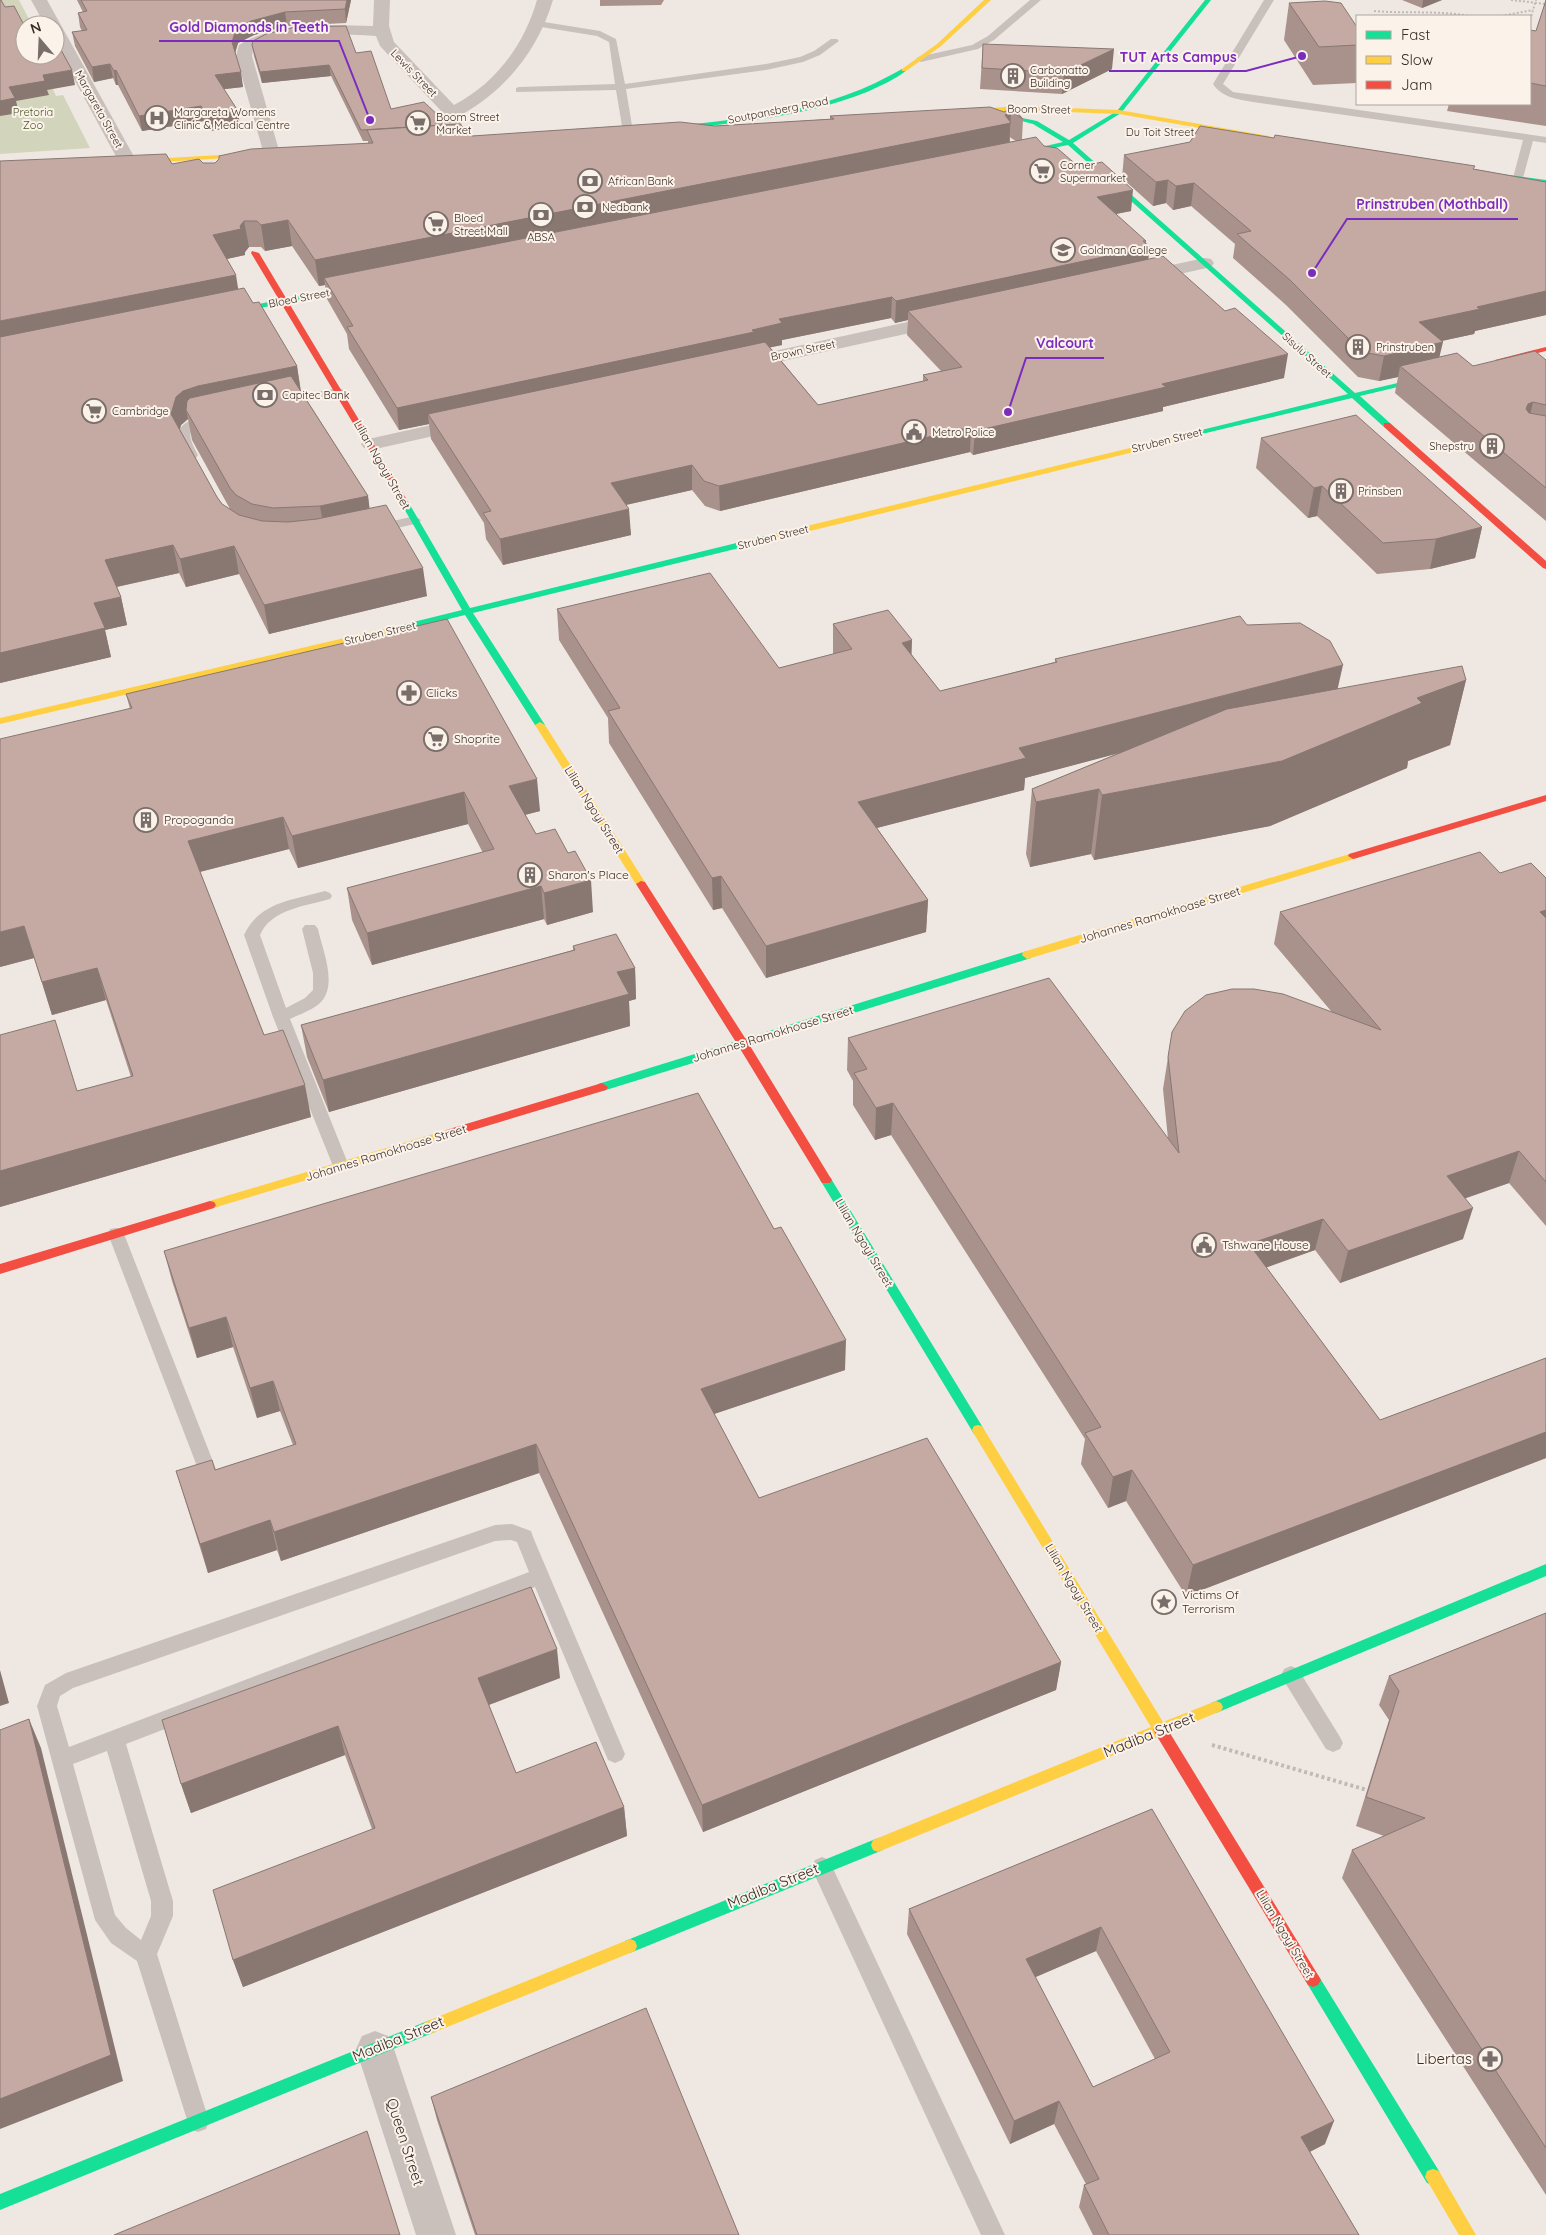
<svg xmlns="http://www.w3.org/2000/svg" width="1546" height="2235" font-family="Quicksand,sans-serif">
	<rect width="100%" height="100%" fill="#efe8e2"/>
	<path fill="#d2d5bc" d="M0,0H19L32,25H25V55L52,87L56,96L63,95L90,148L0,154Z"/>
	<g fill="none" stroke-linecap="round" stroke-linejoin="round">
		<g stroke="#c1b9b4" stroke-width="2" stroke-dasharray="2 2" stroke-linecap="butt">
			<path d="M1511,0L1546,4"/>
			<path d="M1374,11C1406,14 1438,10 1469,16"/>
			<path d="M1501,16L1533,10"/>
			<path d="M1530,20L1536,0"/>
		</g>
		<path stroke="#c1b9b4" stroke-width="4" stroke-dasharray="3 3" stroke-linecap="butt" d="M1212,1745L1367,1790"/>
		<g fill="#c9c0bb" fill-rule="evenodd">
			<path d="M1030,0H1041L994,40L978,49L921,62L916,59L918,57L972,45L988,36Z"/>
			<path d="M1264,0H1274L1223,84L1233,92L1546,137V143L1533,141L1523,178L1518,181L1513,178L1523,140L1253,102C1238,99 1222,98 1213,84Z"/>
			<path d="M538,21L600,31L616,39L625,84L766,64L800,57L814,51L831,39H837L839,41L820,55L803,62L766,70L626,89L633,132L628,135L623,132L616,90L516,92V88L519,87L615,84L609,42L597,36L535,26V22Z"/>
			<path d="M338,388L342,389L344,391L342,393L284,406L278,402L284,398Z"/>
			<path d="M209,414L215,418L213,421C188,428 185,431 198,455L196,458H188C169,429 180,422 209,414Z"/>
			<path d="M415,516L421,520L419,523L375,533L369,529L371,526Z"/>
			<path d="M325,891L330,893L332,896L330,899C306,906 271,909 260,935L286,1008L305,998L313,990V973L302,929L305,925H315L318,929C322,949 338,984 321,1002C313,1010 300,1014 290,1019L349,1166L347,1170L341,1172L335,1170L333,1166L273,1017L244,935C259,902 293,900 325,891Z"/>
			<path d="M116,1228L122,1229L124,1234L221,1482L219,1487L212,1490L205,1487L203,1482L108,1234L110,1229Z"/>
			<path d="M512,1524L531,1531L533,1537L625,1754L622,1760L615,1763L608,1760L535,1587L126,1744L173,1901V1916L157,1954L209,2121L206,2129L198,2132L190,2129L137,1961L111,1943L95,1920L37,1706L45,1685L66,1673L495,1525ZM511,1540L517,1542L529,1572L69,1747L57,1706L60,1696L73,1688L495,1541ZM107,1751L151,1901V1916L141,1940L126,1928L115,1915L73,1764Z"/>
			<path d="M1291,1666L1298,1669L1340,1737L1343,1743L1340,1749L1333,1752L1326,1749L1284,1681L1281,1675L1284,1669Z"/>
			<path d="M822,1857L829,1860L1005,2235H981L811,1867L815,1860Z"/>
		</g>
		<g fill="#c9c0bb" fill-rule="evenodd">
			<path d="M31,0H47L137,162L134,166H122L119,162L55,44V25H45Z"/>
			<path d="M374,0H390L389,26L394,42L454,105C496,83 524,45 537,0H553C538,50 506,90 461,115L463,143L460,147H448L445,143L444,114L380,46L376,36C337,34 287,29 253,50L252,56L280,154L277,158H265L236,56L239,45C278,21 329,25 373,26Z"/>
			<path d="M1205,258L1211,259L1214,263L1211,267L1140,283L1133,281L1131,277L1133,273Z"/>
			<path d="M944,314L951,316L953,320L951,324L742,370L735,368L732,364L735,360L742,358Z"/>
			<path d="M467,417L474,419L477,423L474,427L371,450L364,448L361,444L364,440Z"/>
			<path d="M375,2031L388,2036L394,2049L456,2235H416L356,2049L362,2036Z"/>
		</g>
		<g fill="#16e098" fill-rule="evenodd">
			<path d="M1205,0H1211L1121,113L1073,143L1355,393L1436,374V378L1360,396L1390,423V427H1384L1352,398L1185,438V434L1348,394L1068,145L1014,156L1010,154L1063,142L1033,124L1007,117V115L1037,121L1069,140L1117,111Z"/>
			<path d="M902,69L907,70C896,79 880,86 867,92C802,118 730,123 661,132L658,130L661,128C722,120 788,117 846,95C866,88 884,79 902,69Z"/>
			<path d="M1501,174L1546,180V184L1504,178H1501Z"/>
			<path d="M361,283L365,285L364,287L225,315L221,313L225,311Z"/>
			<path d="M406,502L410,505L470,608L765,536L769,539L768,541L473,613L545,725L540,728L535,725L465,615L392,633L387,630L389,628L462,610L402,505Z"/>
			<path d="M1027,951L1031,952L1032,955L1031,958L606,1090L602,1091L596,1087L598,1084Z"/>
			<path d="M826,1176L830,1177L982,1426L984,1430L982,1434L978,1435L974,1434L822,1183L820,1180L822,1177Z"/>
			<path d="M1546,1564V1576L1221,1711L1216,1713L1211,1711L1209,1707L1211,1703Z"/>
			<path d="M878,1838L883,1840L885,1845L883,1850L630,1953L625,1951L623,1946L625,1941Z"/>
			<path d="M1313,1973L1318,1975L1439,2171L1441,2177L1439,2183L1433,2185L1427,2183L1308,1985L1305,1980L1308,1975Z"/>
			<path d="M430,2020L435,2022L438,2027L435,2032L0,2210V2194Z"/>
		</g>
		<g fill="#ffcf43" fill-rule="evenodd">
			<path d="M984,0H991L941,46L906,71H902V69L937,44Z"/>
			<path d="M1015,106L1119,110L1269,136L1272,138L1269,140L1119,114L1015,110L957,115L954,113L957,111Z"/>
			<path d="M256,153L260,155L258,156L131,164L127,162L131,160Z"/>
			<path d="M1188,434H1191V438L765,542L761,539L765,536Z"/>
			<path d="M392,627L397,630L395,632L0,724V718Z"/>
			<path d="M540,722L545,725L645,882L646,884L645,886H637L535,725Z"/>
			<path d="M1353,853L1358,856L1357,858L1031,958L1027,959L1022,955L1023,952Z"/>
			<path d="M450,1129L456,1133L454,1136L210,1209L206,1208L204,1205L206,1202Z"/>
			<path d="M978,1425L982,1426L1163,1722L1216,1701L1221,1703L1223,1707L1221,1711L878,1852L873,1850L871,1845L873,1840L1151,1727L974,1434L972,1430L974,1426Z"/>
			<path d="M630,1939L635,1941L637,1946L635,1951L430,2034L425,2032L422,2027L425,2022Z"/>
			<path d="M1433,2169L1439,2171L1476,2235H1459L1425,2177L1427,2171Z"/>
		</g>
		<g fill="#f24e42" fill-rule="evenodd">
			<path d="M252,251L259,253L410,505L409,507H403L402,505L251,253Z"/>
			<path d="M1546,347V351L1499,362L1495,360Z"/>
			<path d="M1384,423H1390L1546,561V569L1543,568L1384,427Z"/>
			<path d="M1546,795V801L1357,858L1353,859L1348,856L1349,854Z"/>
			<path d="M641,881L645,882L747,1041L830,1177L832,1180L830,1183H822L739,1047L636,884Z"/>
			<path d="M602,1083L608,1087L606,1090L450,1137L444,1133L446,1130Z"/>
			<path d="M210,1201L214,1202L216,1205L214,1208L0,1274V1264Z"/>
			<path d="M1160,1723L1165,1725L1318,1975L1321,1980L1318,1985L1313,1987L1308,1985L1155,1733L1153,1729L1155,1725Z"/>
		</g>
	</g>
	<g fill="#a9928c" fill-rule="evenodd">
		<path d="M77,0H351L346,23L287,26L254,35L238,43L235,53L243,87L224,89L240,126L210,131L204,121L142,131L118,85H116L113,78L94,82L75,46L72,32L82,31L80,27L78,13L83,12Z"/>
		<path d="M600,0H664L661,5L600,6Z"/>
		<path d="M1402,0H1442L1422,8Z"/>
		<path d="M1546,0V126L1447,111L1449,104H1530V30L1536,31Z"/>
		<path d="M1289,3L1357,27V83L1313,85L1284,40Z"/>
		<path d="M983,44L1112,69L1062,94L980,89Z"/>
		<path d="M252,45L356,53L391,109L442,125L472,136L715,126L830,119V116L1004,112L1008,110V106L1023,119L1022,139L1044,146L1079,167L1131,211L1116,214L1146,244L1148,259L1284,378L1163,407V411L973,455L970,452L720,511L705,506L692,490L626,505L631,535L503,565L486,539L484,523L431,439L429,424L399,430L349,349L347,334L327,299L325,285L319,286L292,246L265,251L261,247H249L245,252V255L227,259L238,289L253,303L297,366L301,391L368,496L369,508L427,596L269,634L239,574L186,587L179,573L117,587L121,597L127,625L105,630L111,657L0,683L172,164L215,163L368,143V141H363L331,76L262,83L254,56ZM1010,137L1011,138L1016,141L1010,142ZM891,318L895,323L908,320L907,335L941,371L923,375V381L818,405L770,347L782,345V340ZM188,419L192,440L230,509L222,504L217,497L180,430L181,425Z"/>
		<path d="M1274,138L1474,169L1546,182V315L1475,331L1474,334L1441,341L1439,357L1473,366L1546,360V521L1395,393L1398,377L1379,381L1358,377L1286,305L1233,258L1235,244L1191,206L1173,210L1166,203L1153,206L1122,178L1124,155Z"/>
		<path d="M1261,438L1482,527L1475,558L1430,569L1377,574L1317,516L1308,518L1256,468Z"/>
		<path d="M557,609L779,668L833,654V624L912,655L940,691L1055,662V659L1247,625L1338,689L1466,680L1450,745L1408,761L1407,768L1270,826L1094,860L1091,854L1030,867L1026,854L1032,789L1121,752L1025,778L1024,790L877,828L928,900L926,932L766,978L722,908L713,910L609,743L608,718L559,640Z"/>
		<path d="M126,694L540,811L525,815L536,834L593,912L547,925L544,919L372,965L352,920L347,888L483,853L468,824L298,868L289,849L200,872L264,1035L311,1117L0,1207V1035L77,1091L131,1077L106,1000L52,1015L34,958L0,967L130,709Z"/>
		<path d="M1500,873L1546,878V1226L1509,1183L1465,1198L1463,1239L1340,1283L1315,1250L1266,1267L1380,1420L1546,1358V1458L1186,1596L1126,1501L1108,1508L1081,1464L1085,1439L891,1135L875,1140L853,1105V1081L847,1070L848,1038L1168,1139L1163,1089L1172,1032L1331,1011L1274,944L1280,912Z"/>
		<path d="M573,946L635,968L636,999L629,1001L630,1026L329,1112L307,1057L301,1025L573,950Z"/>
		<path d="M164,1251L845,1370L714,1414L759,1498L1061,1662L1056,1690L703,1832L539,1473L281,1561L277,1550L208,1573L176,1471L215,1470L293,1445L280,1411L257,1418L233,1347L197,1358L172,1281Z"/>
		<path d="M1546,1613V2195L1342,1878L1352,1850L1384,1836L1356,1826L1389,1720L1379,1705L1389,1676Z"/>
		<path d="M560,1678L489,1705L516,1773L624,1807L627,1836L243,1987L233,1960L372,1829L345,1755L191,1813L181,1784L162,1720Z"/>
		<path d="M1152,1809L1325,2144L1310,2152L1359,2235H1093L1079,2207L1084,2185L1086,2184L1054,2124L1010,2144L907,1934L909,1909ZM1096,1951L1155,2059L1093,2087L1035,1977Z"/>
		<path d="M431,2097L739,2235H475L437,2120Z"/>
	</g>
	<g fill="#897772">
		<path d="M347,0H351L346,23L345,9Z"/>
		<path d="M1423,0H1442L1422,8Z"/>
		<path d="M285,12L287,26L254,35L238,43L234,57L232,42L236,29L251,21Z"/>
		<path d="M1114,49L1112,69L1062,94L1064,73Z"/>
		<path d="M110,64L113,78L94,82L92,67Z"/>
		<path d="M329,65L331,76L262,83L260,72Z"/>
		<path d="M72,70L75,85L47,90L49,95L16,101L19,113L0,116V101L9,87L43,75Z"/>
		<path d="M116,70L118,85H116L114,71Z"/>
		<path d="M241,72L243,87L217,90L215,75Z"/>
		<path d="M201,106L204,121L142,131L139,116Z"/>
		<path d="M238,111L240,126L210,131L208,116Z"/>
		<path d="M1011,111L1009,148L324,278L325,285L319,286L315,260L1005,115Z"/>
		<path d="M1168,180L1166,203L1153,206L1156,182Z"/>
		<path d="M1194,183L1191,206L1173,210L1176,186Z"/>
		<path d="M1133,190L1131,211L1095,218L1097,197Z"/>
		<path d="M288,220L292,246L265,251L261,225Z"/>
		<path d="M244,221L249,247L245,252V255L217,261L213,235L240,226Z"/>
		<path d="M1146,241L1145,248L1150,247L1147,269L908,311V320L895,323L896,301Z"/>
		<path d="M236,275L240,301L0,349V321Z"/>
		<path d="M1546,291V315L1475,331L1474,334L1414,347L1419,322L1477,307Z"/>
		<path d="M892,297L891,318L782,340V345L754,351L428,414L429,424L399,430L397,408L752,330L779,319Z"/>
		<path d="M1443,342L1437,367L1400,366L1398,377L1379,381L1384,356Z"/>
		<path d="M1288,354L1284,378L1163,407V411L973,455L975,431L1162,384Z"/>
		<path d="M297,366L301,394L186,410L188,419L181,425L176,441L171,414L176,397L183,391L198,386Z"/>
		<path d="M1533,402L1527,429L1526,409L1528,404Z"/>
		<path d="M971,427L970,452L720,511L719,486Z"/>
		<path d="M692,465V490L612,508L611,483Z"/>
		<path d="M1322,486L1317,516L1308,518L1314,488Z"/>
		<path d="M368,496L372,526L325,536L320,506Z"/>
		<path d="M629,509L631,535L503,565L500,539Z"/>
		<path d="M1482,527L1475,558L1430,569L1436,539Z"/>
		<path d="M173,545L179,573L111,588L105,560Z"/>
		<path d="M234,546L239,574L186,587L180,559Z"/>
		<path d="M423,568L427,596L269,634L264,605Z"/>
		<path d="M121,597L127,625L105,630L111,657L0,683V653L94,603Z"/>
		<path d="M912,640L911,672L902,643Z"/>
		<path d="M1343,665L1336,696L1025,778L1024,790L857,833L858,802L1019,748Z"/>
		<path d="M1466,680L1450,745L1408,761L1407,768L1270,826L1094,860L1102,795L1417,698Z"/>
		<path d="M537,779L540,811L512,818L509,786Z"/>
		<path d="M1099,789L1091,854L1030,867L1036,802Z"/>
		<path d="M464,792L468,824L298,868L292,836Z"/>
		<path d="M283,817L289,849L195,873L188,841Z"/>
		<path d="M721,876L722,908L713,910L712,878Z"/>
		<path d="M591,880L593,912L547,925L544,893Z"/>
		<path d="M541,886L544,919L372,965L367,933Z"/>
		<path d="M928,900L926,932L766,978V946Z"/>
		<path d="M1546,910V939L1540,912Z"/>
		<path d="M24,926L34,958L0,967V932Z"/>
		<path d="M97,968L106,1000L52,1015L42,982Z"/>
		<path d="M635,968L636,999L629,1001L630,1026L329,1112L323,1080L617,972Z"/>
		<path d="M305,1085L311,1117L0,1207V1171Z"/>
		<path d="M893,1103L891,1135L875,1140L876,1108Z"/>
		<path d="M1519,1151L1509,1183L1438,1208L1447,1176Z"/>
		<path d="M1473,1208L1463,1239L1340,1283L1348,1251Z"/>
		<path d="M1323,1219L1315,1250L1243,1276L1249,1244Z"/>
		<path d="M226,1317L233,1347L197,1358L189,1328Z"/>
		<path d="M846,1340L845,1370L702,1418L701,1389Z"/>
		<path d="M273,1381L280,1411L257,1418L250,1388Z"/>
		<path d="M1546,1432V1458L1186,1596L1193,1565Z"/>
		<path d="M536,1444L539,1473L281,1561L274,1532Z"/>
		<path d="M1132,1470L1126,1501L1108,1508L1113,1477Z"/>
		<path d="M270,1520L277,1550L208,1573L200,1544Z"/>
		<path d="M557,1649L560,1678L483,1707L478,1678Z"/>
		<path d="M1061,1662L1056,1690L703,1832L702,1805Z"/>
		<path d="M0,1670L9,1703L0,1706Z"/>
		<path d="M29,1719L41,1748L123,2081L0,2129V2099Z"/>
		<path d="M338,1726L345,1755L191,1813L181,1784Z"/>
		<path d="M624,1807L627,1836L243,1987L233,1960Z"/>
		<path d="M1101,1927L1096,1951L1022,1983L1026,1959Z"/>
		<path d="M1059,2101L1054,2124L1010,2144L1014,2121Z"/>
		<path d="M1334,2121L1325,2144L1293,2160L1301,2137Z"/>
	</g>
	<g fill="#c4aaa3" stroke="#897772" fill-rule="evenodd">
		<path d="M0,0H1L5,7L14,6L25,27V55H55V39L72,70L43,75L45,81L9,87L15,98L0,101Z"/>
		<path d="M81,0H347L345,9L285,12L251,21L236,29L232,42L241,72L215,75L238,111L208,116L201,106L139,116L116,70L114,71L110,64L92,67L72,32L87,30L78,13L87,11Z"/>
		<path d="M1546,0V86L1530,83V30L1536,31Z"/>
		<path d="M1325,1L1341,3L1357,27V45L1319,47L1289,3Z"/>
		<path d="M346,26L356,53L371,51L391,109L424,102L442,119V125L361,130L329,65L260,72L252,45L253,41L266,34L295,27Z"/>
		<path d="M983,44L1114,49L1064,73L982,68Z"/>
		<path d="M1008,106H1011L1023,119L1011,111L1005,115L1011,123L315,260L288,220L261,225L257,221H244L240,226L241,229L213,235L236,275L0,321V161L166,154L172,164L199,159L203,163H215L219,159V156L251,149L373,143L367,130L460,124L472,136L680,122L715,126L834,119L830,116L990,107L1004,112L1010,109Z"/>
		<path d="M1200,126L1274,138L1275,135L1475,166L1473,169L1546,182V291L1477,307L1480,309L1419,322L1443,342L1384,356L1362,352L1290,280L1237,234L1251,231L1194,183L1176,186L1168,180L1156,182L1124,155L1190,142Z"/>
		<path d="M1036,137L1044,146L1057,148L1079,167L1102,162L1133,190L1097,197L1146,241H1143L1150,247L896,301L892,297L779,319L782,323L752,330L754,332L397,408L347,327L353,326L324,278Z"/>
		<path d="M1163,256L1225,311L1235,308L1288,354L1162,384L1166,387L1123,397L975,431L971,427L719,486L704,481L692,465L611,483L629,509L500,539L483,513L491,511L428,414L765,342L818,405L928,380L923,375L962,367L908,311Z"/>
		<path d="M244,288L253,303L259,302L297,366L198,386L183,391L176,397L171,414L217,497L222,504L239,515L262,521L288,522L317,519L386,505L423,568L264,605L234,546L180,559L173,545L105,560L121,597L94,603L105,628L0,653V337Z"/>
		<path d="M1535,351L1546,360V405L1533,402L1528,404L1526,409L1529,413L1546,416V488L1400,366L1457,353L1473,366Z"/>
		<path d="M291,376L368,496L320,506L273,508L252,504L236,495L230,488L186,410L187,401L190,398Z"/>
		<path d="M1356,415L1482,527L1436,539L1383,543L1322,486L1314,488L1261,438Z"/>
		<path d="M710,573L779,668L852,649L833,624L888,610L912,640L902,643L940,691L1057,662L1055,659L1240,616L1247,625L1300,623L1330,641L1343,665L1019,748L1026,758L858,802L928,900L766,946L721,876L712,878L608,711L620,708L557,609Z"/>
		<path d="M447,619L537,779L509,786L536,834L555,829L568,853L575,851L591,880L544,893L541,886L367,933L347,888L494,849L464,792L292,836L283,817L188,841L264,1035L283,1030L305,1085L0,1171V1035L55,1020L77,1091L133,1076L97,968L42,982L24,926L0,932V739L132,708L126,694Z"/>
		<path d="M1462,666L1466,680L1417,698L1422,703L1282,761L1102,795L1099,789L1036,802L1032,789L1227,709Z"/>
		<path d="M1480,852L1500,873L1531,863L1546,878V910L1540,912L1546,918V1182L1519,1151L1447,1176L1473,1208L1348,1251L1323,1219L1249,1244L1380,1420L1546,1358V1432L1193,1565L1132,1470L1113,1477L1085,1433L1101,1427L893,1103L876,1108L854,1073L867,1069L848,1038L1049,978L1179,1153L1168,1057L1172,1032L1185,1011L1206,995L1232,989H1254L1283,994L1381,1030L1280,912Z"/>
		<path d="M616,934L635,968L617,972L629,994L323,1080L301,1025L575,950L573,946Z"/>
		<path d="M698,1093L774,1229L781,1227L846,1340L701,1389L759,1498L927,1438L1061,1662L702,1805L536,1444L274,1532L270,1520L200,1544L176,1471L212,1460L215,1470L296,1444L273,1381L250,1388L226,1317L189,1328L164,1251Z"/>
		<path d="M531,1587L557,1649L478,1678L516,1773L596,1742L624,1807L233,1960L213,1890L375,1828L338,1726L181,1784L162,1720Z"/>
		<path d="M1546,1613V2148L1352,1850L1425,1818L1366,1797L1399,1691L1389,1676Z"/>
		<path d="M29,1719L111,2055L0,2099V1730Z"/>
		<path d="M1152,1809L1334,2121L1301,2137L1359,2235H1109L1084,2185L1099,2179L1059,2101L1014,2121L909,1909ZM1101,1927L1170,2052L1093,2087L1026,1959Z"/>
		<path d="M646,2008L739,2235H477L431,2097Z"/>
		<path d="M367,2131L400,2235H114Z"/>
	</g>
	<defs>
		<symbol id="building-ring" viewBox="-11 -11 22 22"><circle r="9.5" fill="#fbf2ea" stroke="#796e6a" stroke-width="1.5"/><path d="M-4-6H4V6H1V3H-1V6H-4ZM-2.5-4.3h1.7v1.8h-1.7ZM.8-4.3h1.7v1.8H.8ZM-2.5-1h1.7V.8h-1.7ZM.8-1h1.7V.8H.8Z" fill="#796e6a"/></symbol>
		<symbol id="hospital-ring" viewBox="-11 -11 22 22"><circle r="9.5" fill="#fbf2ea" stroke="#796e6a" stroke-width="1.5"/><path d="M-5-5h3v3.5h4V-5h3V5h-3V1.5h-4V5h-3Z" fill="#796e6a"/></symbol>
		<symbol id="supermarket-ring" viewBox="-11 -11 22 22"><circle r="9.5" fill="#fbf2ea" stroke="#796e6a" stroke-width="1.5"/><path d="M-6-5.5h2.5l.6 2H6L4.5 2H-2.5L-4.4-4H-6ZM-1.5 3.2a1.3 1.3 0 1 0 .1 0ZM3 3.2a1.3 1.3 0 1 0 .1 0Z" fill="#796e6a"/></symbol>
		<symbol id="bank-ring" viewBox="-11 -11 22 22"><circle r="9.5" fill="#fbf2ea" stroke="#796e6a" stroke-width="1.5"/><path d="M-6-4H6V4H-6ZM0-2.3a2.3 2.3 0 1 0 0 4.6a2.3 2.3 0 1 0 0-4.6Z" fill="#796e6a"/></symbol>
		<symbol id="university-ring" viewBox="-11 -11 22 22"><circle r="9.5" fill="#fbf2ea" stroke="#796e6a" stroke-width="1.5"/><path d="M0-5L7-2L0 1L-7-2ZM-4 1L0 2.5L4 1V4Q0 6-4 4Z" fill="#796e6a"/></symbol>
		<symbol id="civic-ring" viewBox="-11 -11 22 22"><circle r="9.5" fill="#fbf2ea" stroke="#796e6a" stroke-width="1.5"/><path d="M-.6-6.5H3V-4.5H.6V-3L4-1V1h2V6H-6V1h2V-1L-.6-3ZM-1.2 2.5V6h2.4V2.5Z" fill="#796e6a"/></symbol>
		<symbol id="pharmacy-ring" viewBox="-11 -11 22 22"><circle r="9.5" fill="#fbf2ea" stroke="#796e6a" stroke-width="1.5"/><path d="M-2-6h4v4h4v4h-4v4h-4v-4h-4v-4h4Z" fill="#796e6a"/></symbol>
		<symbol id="sight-ring" viewBox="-11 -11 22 22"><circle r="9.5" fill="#fbf2ea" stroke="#796e6a" stroke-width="1.5"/><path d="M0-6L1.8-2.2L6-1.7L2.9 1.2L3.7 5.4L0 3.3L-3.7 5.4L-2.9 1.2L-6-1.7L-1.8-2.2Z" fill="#796e6a"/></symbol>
	</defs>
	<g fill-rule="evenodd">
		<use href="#building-ring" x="999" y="62" width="28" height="28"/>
		<use href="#hospital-ring" x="143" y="104" width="28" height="28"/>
		<use href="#supermarket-ring" x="404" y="109" width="28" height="28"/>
		<use href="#supermarket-ring" x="1028" y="157" width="28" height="28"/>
		<use href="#bank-ring" x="576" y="167" width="28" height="28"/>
		<use href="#bank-ring" x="571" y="193" width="28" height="28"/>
		<use href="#bank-ring" x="527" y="201" width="28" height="28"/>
		<use href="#supermarket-ring" x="422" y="210" width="28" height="28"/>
		<use href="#university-ring" x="1049" y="236" width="28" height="28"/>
		<use href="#building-ring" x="1344" y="333" width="28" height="28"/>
		<use href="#bank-ring" x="251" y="381" width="28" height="28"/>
		<use href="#supermarket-ring" x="80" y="397" width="28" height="28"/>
		<use href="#civic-ring" x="900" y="418" width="28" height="28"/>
		<use href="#building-ring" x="1478" y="432" width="28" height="28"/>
		<use href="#building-ring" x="1327" y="477" width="28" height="28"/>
		<use href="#pharmacy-ring" x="395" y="679" width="28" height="28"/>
		<use href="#supermarket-ring" x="422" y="725" width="28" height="28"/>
		<use href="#building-ring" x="132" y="806" width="28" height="28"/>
		<use href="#building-ring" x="516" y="861" width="28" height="28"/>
		<use href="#civic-ring" x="1190" y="1231" width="28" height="28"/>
		<use href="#sight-ring" x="1150" y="1588" width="28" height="28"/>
		<use href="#pharmacy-ring" x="1476" y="2045" width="28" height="28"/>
	</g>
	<g text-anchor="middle" stroke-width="4" stroke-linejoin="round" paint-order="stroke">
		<g font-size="11" fill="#3a2d29" stroke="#fbf2ea" text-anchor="start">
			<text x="1030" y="74">Carbonatto<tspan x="1030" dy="13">Building</tspan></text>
			<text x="174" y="116">Margareta Womens<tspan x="174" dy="13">Clinic &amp; Medical Centre</tspan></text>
			<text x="436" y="121">Boom Street<tspan x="436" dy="13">Market</tspan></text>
			<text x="1060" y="169">Corner<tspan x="1060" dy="13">Supermarket</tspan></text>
			<text x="608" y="185">African Bank</text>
			<text x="602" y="211">Nedbank</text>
			<text x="454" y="222">Bloed<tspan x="454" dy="13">Street Mall</tspan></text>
			<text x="541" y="241" text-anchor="middle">ABSA</text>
			<text x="1080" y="254">Goldman College</text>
			<text x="1376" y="351">Prinstruben</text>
			<text x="282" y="399">Capitec Bank</text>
			<text x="112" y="415">Cambridge</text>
			<text x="932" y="436">Metro Police</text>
			<text x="1474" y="450" text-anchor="end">Shepstru</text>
			<text x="1358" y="495">Prinsben</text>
		</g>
		<g font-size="11" fill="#3a2d29" stroke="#fbf2ea">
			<text transform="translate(414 73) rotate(46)" y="4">Lewis Street</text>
			<text transform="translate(99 109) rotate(61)" y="4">Margareta Street</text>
			<text transform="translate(1039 109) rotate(1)" y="4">Boom Street</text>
			<text transform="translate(778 110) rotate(-11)" y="4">Soutpansberg Road</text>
			<text x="1160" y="136">Du Toit Street</text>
			<text transform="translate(299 298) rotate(-11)" y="4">Bloed Street</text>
			<text transform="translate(803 350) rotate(-12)" y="4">Brown Street</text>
			<text transform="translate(1307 355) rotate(42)" y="4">Sisulu Street</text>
			<text transform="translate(1167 440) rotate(-14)" y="4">Struben Street</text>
			<text transform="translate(773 537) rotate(-14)" y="4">Struben Street</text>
			<text transform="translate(380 633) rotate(-13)" y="4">Struben Street</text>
		</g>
		<g font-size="11" fill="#4d5a2a" stroke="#fbf2ea">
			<text x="33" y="116">Pretoria<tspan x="33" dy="13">Zoo</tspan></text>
		</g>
		<g font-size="12" fill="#3a2d29" stroke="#fbf2ea">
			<text transform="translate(382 465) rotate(60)" y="4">Lilian Ngoyi Street</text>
			<text transform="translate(594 810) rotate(58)" y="4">Lilian Ngoyi Street</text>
			<text transform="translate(1160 915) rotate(-17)" y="4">Johannes Ramokhoase Street</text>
			<text transform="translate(773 1034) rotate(-17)" y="4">Johannes Ramokhoase Street</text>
			<text transform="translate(386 1153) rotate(-17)" y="4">Johannes Ramokhoase Street</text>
			<text transform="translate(864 1243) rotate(59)" y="4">Lilian Ngoyi Street</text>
			<text transform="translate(1074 1588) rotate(59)" y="4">Lilian Ngoyi Street</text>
			<text transform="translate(1285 1934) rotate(59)" y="4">Lilian Ngoyi Street</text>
		</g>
		<g font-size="12" fill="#3a2d29" stroke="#fbf2ea" text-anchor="start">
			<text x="426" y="697">Clicks</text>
			<text x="454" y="743">Shoprite</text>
			<text x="164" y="824">Propoganda</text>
			<text x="548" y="879">Sharon's Place</text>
			<text x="1222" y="1249">Tshwane House</text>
			<text x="1182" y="1599">Victims Of<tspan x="1182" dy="14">Terrorism</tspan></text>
		</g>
		<g font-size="15" fill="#3a2d29" stroke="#fbf2ea">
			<text transform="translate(1149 1735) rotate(-22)" y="5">Madiba Street</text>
			<text transform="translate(773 1886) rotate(-22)" y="5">Madiba Street</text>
			<text transform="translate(398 2039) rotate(-22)" y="5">Madiba Street</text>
			<text transform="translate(405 2142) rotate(72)" y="5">Queen Street</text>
		</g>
		<g font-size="15" fill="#3a2d29" stroke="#fbf2ea" text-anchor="end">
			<text x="1472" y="2064">Libertas</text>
		</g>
	</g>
	<path fill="none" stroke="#7b2cbf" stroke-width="2" d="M370 120L339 41H159M1302 56L1246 71H1109M1312 273L1347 219H1518M1008 412L1026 358H1104"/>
	<g fill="#7b2cbf" stroke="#fbf2ea" stroke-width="2">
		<circle cx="370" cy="120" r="5"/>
		<circle cx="1302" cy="56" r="5"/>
		<circle cx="1312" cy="273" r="5"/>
		<circle cx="1008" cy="412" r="5"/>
	</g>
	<g font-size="14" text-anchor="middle" font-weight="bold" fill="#7b2cbf" stroke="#fbf2ea" stroke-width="4" stroke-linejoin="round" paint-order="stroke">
		<text x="249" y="32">Gold Diamonds in Teeth</text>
		<text x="1178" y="62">TUT Arts Campus</text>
		<text x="1432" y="209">Prinstruben (Mothball)</text>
		<text x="1065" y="348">Valcourt</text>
	</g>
	<rect x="1356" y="15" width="175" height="90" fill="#fbf2ea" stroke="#aea39d"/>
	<rect x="1366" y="31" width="25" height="8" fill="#16e098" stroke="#aea39d"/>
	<text x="1401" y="40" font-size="15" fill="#3a2d29">Fast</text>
	<rect x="1366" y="56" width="25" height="8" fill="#ffcf43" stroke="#aea39d"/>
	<text x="1401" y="65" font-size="15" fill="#3a2d29">Slow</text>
	<rect x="1366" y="81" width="25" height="8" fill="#f24e42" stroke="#aea39d"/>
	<text x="1401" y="90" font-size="15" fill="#3a2d29">Jam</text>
	<g transform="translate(40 40) rotate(341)"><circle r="24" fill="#fbf2ea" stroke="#aea39d"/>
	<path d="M0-4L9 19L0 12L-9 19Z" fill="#796e6a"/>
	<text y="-8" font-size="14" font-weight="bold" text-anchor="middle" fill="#3a2d29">N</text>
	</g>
</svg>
